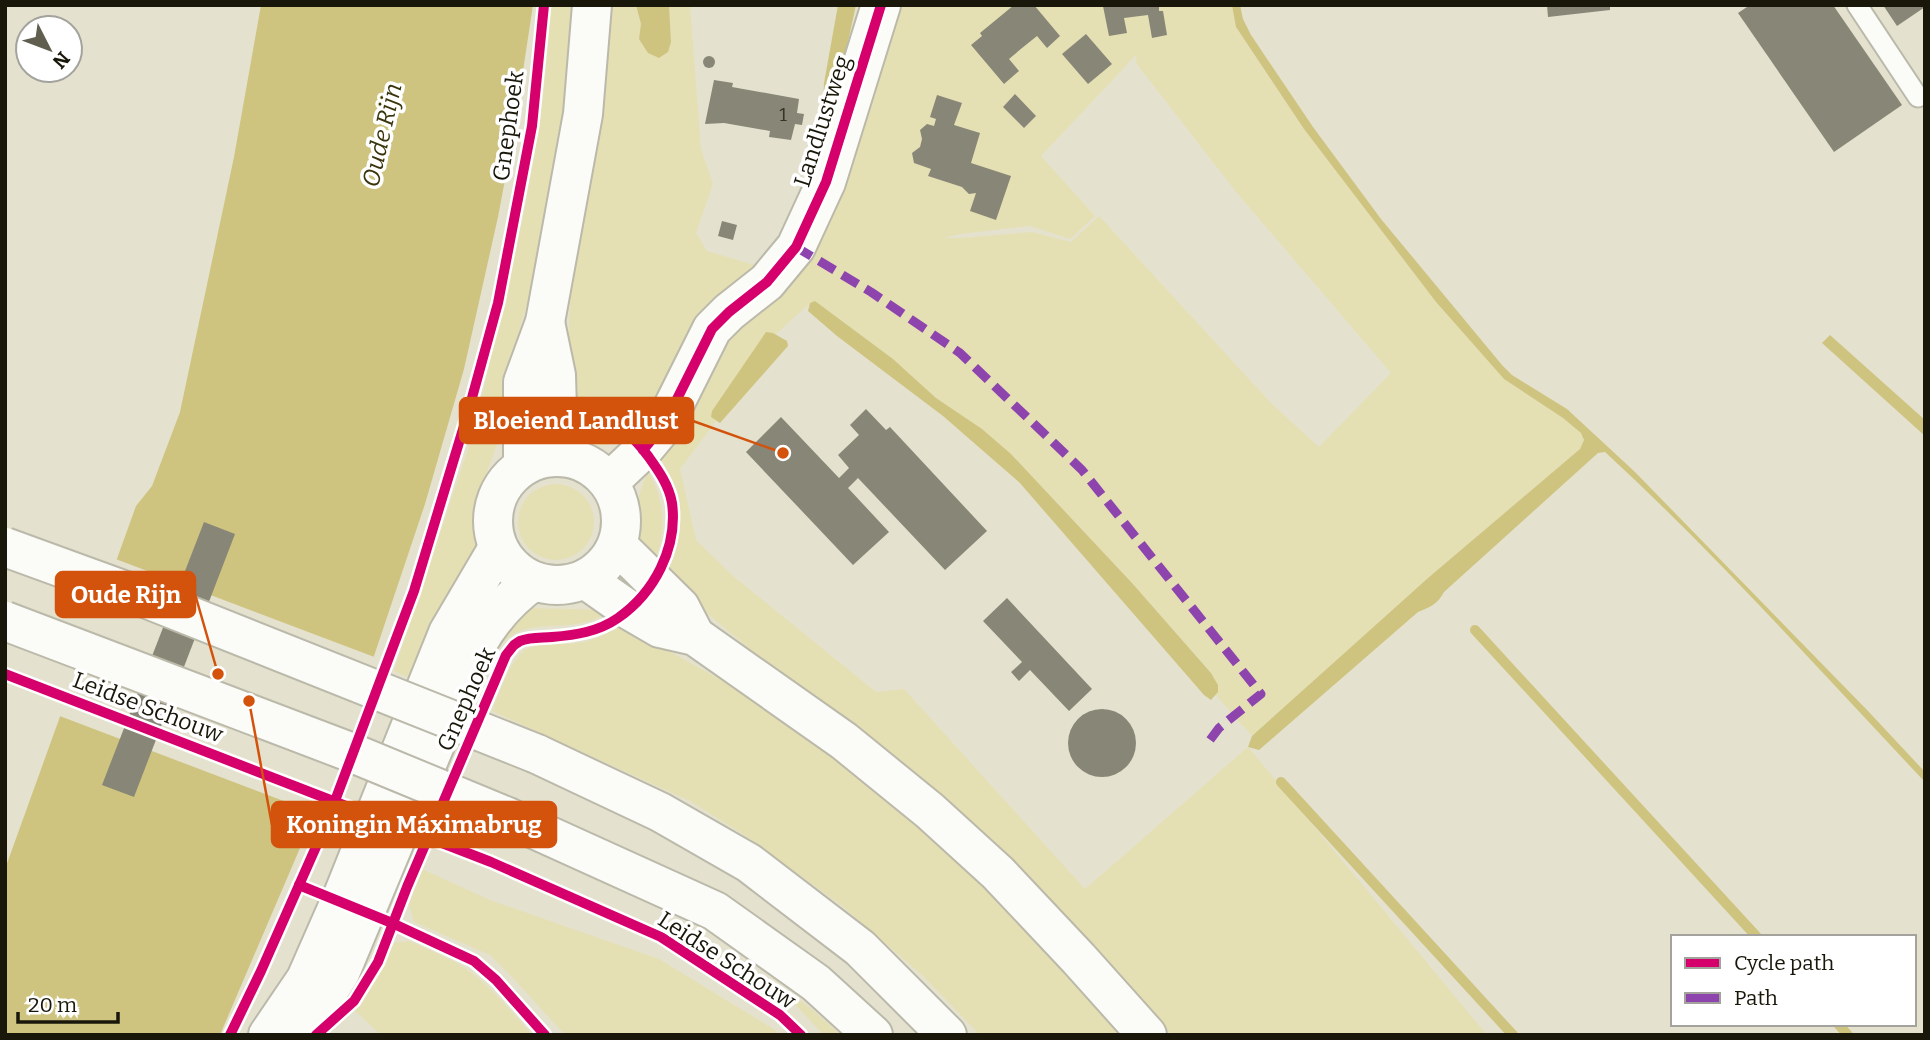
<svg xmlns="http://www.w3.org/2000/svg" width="1930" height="1040" font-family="Bitter,serif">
	<rect width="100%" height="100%" fill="#e4e2ce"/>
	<g fill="#e5dfb4" fill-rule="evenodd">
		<path d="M551,5H570V8L577,9L573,65L538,271L521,323L515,349L511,407C496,413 489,410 482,396C504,302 528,208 541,112C546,77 548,41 551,5Z"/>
		<path d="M612,5H636L641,24L639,39L671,42L669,5H690L701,149L713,184L696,233L707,251L761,267L669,372L639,430C612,410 600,405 567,398L570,289L607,9H612Z"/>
		<path d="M894,5H1235L1237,29L1304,129L1436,302L1504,379L1563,418L1581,433L1583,435V445L1580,449L1428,578L1252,736L1216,695L1218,692V685L1211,673L1132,583L1011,454L936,398L893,359L815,301L810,303L776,334L773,332L711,417L716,421L680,469L696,540L733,576L876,692L904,689L1085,889L1248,747L1487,1035H1172L1052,905L927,785L851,723L752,651L665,578C685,532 684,501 660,456L721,343L778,290ZM1137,54L1136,63L1237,193L1391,373L1319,447L1272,404L1099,216L1071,242L1032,232L962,238H943L960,234L1030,226L1070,239L1095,216L1041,156Z"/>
		<path d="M571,417C590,420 610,426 623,441C593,451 585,443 571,417Z"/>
		<path d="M502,431C494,454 484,477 478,500C474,519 477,538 474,557L418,682L394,671L470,443L481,433Z"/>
		<path d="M648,472C664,498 667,528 656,557L639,548C632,522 636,496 648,472Z"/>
		<circle cx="556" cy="522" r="38"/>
		<path d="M526,608L612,610C603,616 593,621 582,623C556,629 522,620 503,643C492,656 483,687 476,703L465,698L490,642Z"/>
		<path d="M628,622L663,648L749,695L792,723L922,824L985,887L1123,1035H980L922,975L841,905L749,838L690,801L492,711C499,694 508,666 521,653C534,640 566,646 584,642C600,638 614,630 628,622Z"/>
		<path d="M422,869L490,900L659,959L775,1030L780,1035H565L513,978L490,955L414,922L409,905Z"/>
		<path d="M409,941C429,950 451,958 469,971C493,988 512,1013 532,1035H381L354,1010L375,981L394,943Z"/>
		<path d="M770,978L809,1007L841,1035H824Z"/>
	</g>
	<g fill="#cec480">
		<path d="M261,5H533L513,137L498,217L464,369L425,504L373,659L312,820L220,1035H5V869L136,506L152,486L180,412L234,157Z"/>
		<path d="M636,5H669L671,42L668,52L659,58L648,53L639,39L641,24Z"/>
		<path d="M838,5H856L839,83L827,106L823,102L824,83Z"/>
		<path d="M1232,5H1240L1243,19L1251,35L1313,127L1381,219L1502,365L1512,375L1567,409L1635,472L1868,711L1925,772V782C1820,671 1718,556 1605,452L1598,453L1444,592C1438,604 1430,607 1418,612L1259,750L1248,747L1252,736L1428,578L1580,449L1584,440L1581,433L1563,418L1504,379L1436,302L1304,129L1236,27Z"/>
		<path d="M815,301L893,359L936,398L982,429L1011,454L1132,583L1211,673L1218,685V692L1211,700L1204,695L1019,482L943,416L837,336L808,311L810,303Z"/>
		<path d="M766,332L773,333L787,341L788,346L720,423L711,417L712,411Z"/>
		<path d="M1830,335L1925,420V436L1822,343Z"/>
	</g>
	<path fill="#e4e2ce" d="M113,558L377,658L318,814L57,715Z"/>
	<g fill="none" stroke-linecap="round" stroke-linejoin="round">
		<g stroke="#cec480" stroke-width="10">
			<path d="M1475,630L1757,937"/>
			<path d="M1281,782L1513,1035"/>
			<path d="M1838,1024L1848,1035"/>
		</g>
	</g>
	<g fill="#888677">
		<path d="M1014,5H1034L1060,36L1047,48L1037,36L1022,48L1009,59L1019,71L1004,84L971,45L982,36L980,33Z"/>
		<path d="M1110,5H1159V11H1163L1167,35L1152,38L1148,15L1124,18L1127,33L1109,36L1103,6Z"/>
		<path d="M1547,5H1610V10L1548,17Z"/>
		<path d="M1750,5H1833L1902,105L1834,152L1738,13Z"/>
		<path d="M1883,5H1925V7L1897,26Z"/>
		<path d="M1086,34L1112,64L1088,84L1062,54Z"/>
		<circle cx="709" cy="62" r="6"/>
		<path d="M714,80L733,83L732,87L799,99L797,113L804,114L802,125L795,124L791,140L769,137L770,131L724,123L705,124Z"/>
		<path d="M1015,94L1036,116L1024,128L1003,107Z"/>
		<path d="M937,95L962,103L954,125L980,133L971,163L1011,176L996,220L970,211L976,193L969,194L962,187L928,176L931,169L914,163L912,153L920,147L922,139L920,130L927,124L934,126L936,119L930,117Z"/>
		<path d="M722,221L737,225L733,240L718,236Z"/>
		<path d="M866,409L886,430L890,427L987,531L945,570L858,478L848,488L889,532L853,565L746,452L781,417L839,478L849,468L838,455L859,435L850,425Z"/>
		<path d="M204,522L235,534L134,797L102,785Z"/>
		<path d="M1007,598L1092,689L1069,711L1030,670L1019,681L1011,672L1022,662L983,621Z"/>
		<circle cx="1102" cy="743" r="34"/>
	</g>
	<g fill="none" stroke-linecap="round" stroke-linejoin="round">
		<defs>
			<path id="lane" d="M1857,5L1918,97"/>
			<path id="street" d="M609,482L643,450L658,432L669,415L712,329L729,312L767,282L796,247L826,182L881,5"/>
			<g id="secondary">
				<path d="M545,322L556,375L557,409L566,457"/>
				<circle cx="557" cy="521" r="64"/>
				<path d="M523,466V382L545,322L583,114L592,5"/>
				<path d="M617,545L680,607L695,636"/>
				<path d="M585,579L629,610L660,628L695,636L844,741L930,811L998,873L1079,959L1147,1035"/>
				<path d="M537,754L660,812L749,863L860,948L947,1035"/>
				<path d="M510,818L715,911L816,983L873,1035"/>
				<path d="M302,1024L322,1001L340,973L477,644C492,618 509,598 534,581"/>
				<path d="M268,1035L306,979L343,895L448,633L498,548"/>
			</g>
		</defs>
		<use href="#lane" stroke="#bbb9a9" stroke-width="23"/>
		<use href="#street" stroke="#bbb9a9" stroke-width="42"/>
		<use href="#secondary" stroke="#bbb9a9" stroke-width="42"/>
		<use href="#lane" stroke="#fbfbf8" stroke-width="19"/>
		<use href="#street" stroke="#fbfbf8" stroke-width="38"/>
		<use href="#secondary" stroke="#fbfbf8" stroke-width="38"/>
		<defs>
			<g id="secondary-bridge">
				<path d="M5,547L145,598L537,754"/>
				<path d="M5,621L350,752L510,818"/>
			</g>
		</defs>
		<use href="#secondary-bridge" stroke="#bbb9a9" stroke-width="42" stroke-linecap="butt"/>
		<use href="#secondary-bridge" stroke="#fbfbf8" stroke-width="38"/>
		<path stroke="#8e44ad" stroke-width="9" stroke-dasharray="18 9" stroke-linecap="butt" d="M796,247L871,292L960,353L1082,470L1261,694L1219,728L1210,740"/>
		<defs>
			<g id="cycleway">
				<path d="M643,450L658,432L669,415L712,329L729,312L767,282L796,247L826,182L881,5"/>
				<path d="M5,674L491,862L661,937L780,1015L801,1035"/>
				<path d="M299,885L392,923L474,961L496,980L545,1035"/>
				<path d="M230,1035L261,971L327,822L414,591L467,416L498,303L532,126L544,5"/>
				<path d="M316,1035L354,1001L378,962L407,887L506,655L514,645L520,641C530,637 541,638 552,637C575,635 598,632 618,618C654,593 678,548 672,503C669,485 658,470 648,456C634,437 616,421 593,414C571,408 548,407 525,412C515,415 504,420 494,420C485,420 476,417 467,416"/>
			</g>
		</defs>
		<use href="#cycleway" stroke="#fff" stroke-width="15"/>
		<use href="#cycleway" stroke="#d6006c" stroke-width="10"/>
	</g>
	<g text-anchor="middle" stroke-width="7" stroke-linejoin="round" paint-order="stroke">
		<g font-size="19" fill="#353325">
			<text x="783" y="121">1</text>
		</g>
		<g font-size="23" fill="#19170a" stroke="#fff">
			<text transform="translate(822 121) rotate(-72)" y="8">Landlustweg</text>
			<text transform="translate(508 126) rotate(-82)" y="8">Gnephoek</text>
			<text transform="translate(466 699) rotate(-66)" y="8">Gnephoek</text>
			<text transform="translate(148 707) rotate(21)" y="8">Leidse Schouw</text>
			<text transform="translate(727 960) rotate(33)" y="8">Leidse Schouw</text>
		</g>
		<g font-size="24" font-style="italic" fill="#3b350e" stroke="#fff">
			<text transform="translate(382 135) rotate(-77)" y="8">Oude Rijn</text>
		</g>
	</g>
	<path fill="none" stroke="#d3520c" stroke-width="2.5" d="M783 453L693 421M218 674L195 594M249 701L272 825"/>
	<g fill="#d3520c" stroke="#fff" stroke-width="2.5">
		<circle cx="783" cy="453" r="7"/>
		<circle cx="218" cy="674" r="7"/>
		<circle cx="249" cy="701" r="7"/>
	</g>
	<g fill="#d3520c" stroke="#d3520c" stroke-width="2.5">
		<rect x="460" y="398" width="233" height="45" rx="7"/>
		<rect x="56" y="572" width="139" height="45" rx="7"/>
		<rect x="272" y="802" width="284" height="45" rx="7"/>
	</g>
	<g font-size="24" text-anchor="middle" font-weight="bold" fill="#fff">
		<text x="576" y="429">Bloeiend Landlust</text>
		<text x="126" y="603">Oude Rijn</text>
		<text x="414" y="833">Koningin Máximabrug</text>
	</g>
	<rect width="1930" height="1040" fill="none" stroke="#19170a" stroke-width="14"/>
	<rect x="1671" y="935" width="245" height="91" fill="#ffffff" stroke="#a3a29d" stroke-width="2"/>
	<rect x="1685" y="958" width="35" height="10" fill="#d6006c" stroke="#a3a29d" stroke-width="2"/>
	<text x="1734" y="970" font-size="21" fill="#19170a">Cycle path</text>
	<rect x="1685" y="993" width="35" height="10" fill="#8e44ad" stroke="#a3a29d" stroke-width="2"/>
	<text x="1734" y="1005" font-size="21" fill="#19170a">Path</text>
	<g transform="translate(49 49) rotate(132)"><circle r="33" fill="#ffffff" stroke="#a3a29d" stroke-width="2"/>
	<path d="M0-5L12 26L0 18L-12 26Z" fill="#605e4f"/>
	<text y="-10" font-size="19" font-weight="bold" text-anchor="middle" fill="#19170a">N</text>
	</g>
	<path d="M18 1012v10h100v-10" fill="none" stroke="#19170a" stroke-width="3.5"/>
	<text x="28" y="1012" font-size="21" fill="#19170a" stroke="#ffffff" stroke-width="5" paint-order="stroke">20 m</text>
</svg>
